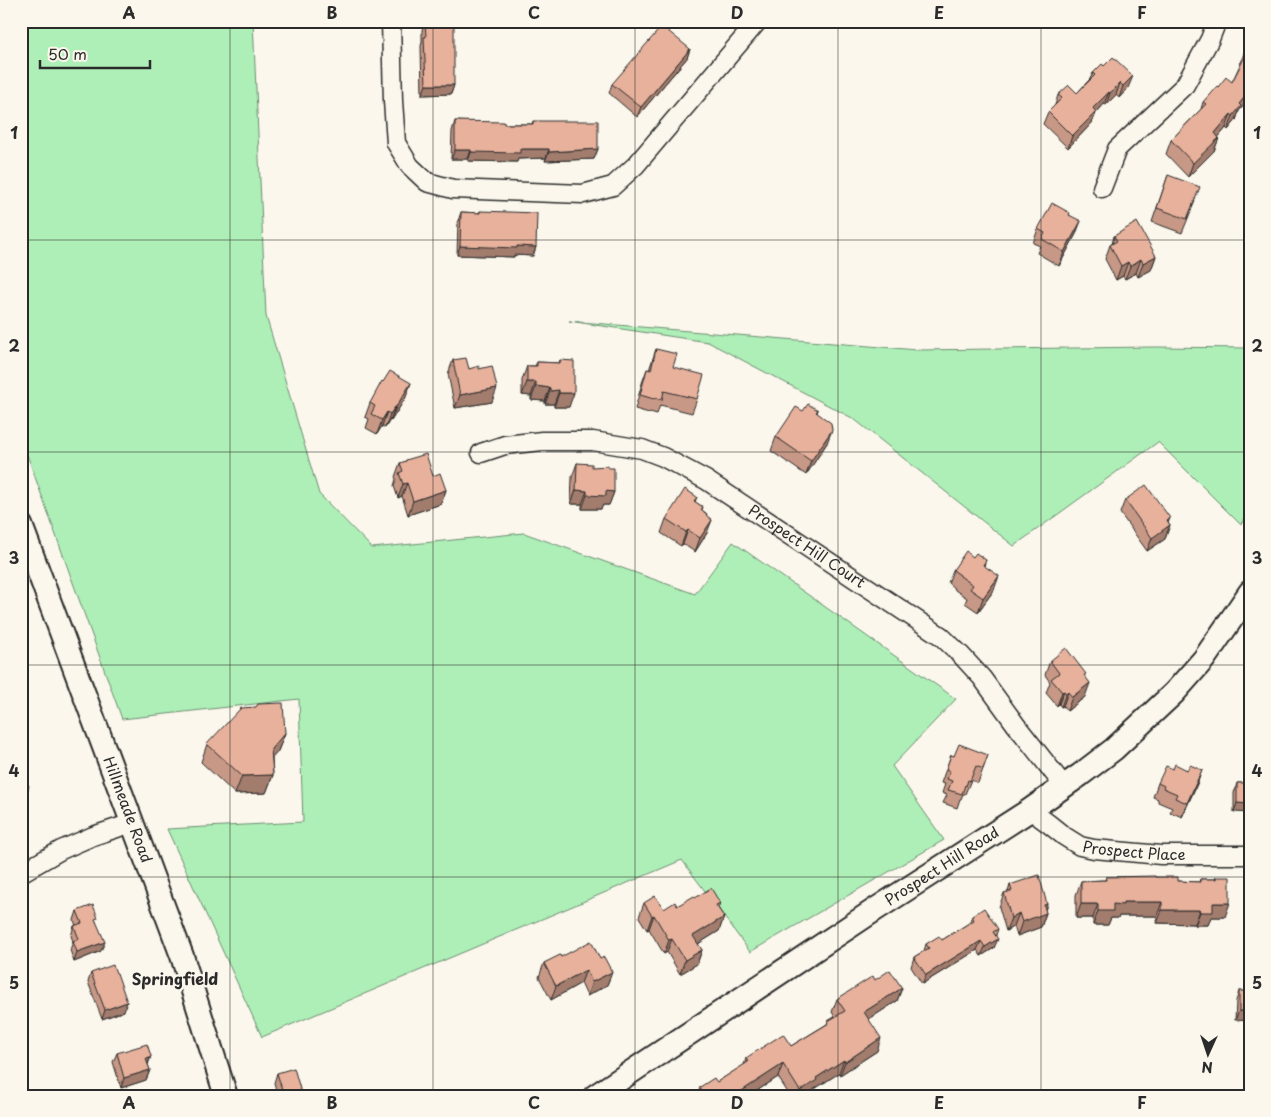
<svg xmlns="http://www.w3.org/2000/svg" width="1271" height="1117" font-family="'Playpen Sans',sans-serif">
	<rect width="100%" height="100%" fill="#fbf7ec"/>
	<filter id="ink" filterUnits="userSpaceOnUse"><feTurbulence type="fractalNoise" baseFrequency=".02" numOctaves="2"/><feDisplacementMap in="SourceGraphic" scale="10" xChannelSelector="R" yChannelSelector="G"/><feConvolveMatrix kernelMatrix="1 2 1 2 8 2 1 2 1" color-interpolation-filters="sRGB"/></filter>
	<g filter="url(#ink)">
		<g fill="#aeefb7" stroke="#6c8d71">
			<path d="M21,21H253L266,316L319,494L372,548L524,533L695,594L733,542L956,699L892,766L944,840L750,952L682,860L262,1037L167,829L303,822L299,699L122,719L21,438Z"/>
			<path d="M569,321L917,350L1155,347L1250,348V510L1241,525L1158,442L1014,546L854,419L708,342Z"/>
		</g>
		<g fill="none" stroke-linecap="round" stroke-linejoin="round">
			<defs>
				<g id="minor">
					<path d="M391,21L393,101L396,143L410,166L427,182L453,189L583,194L613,186L636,165L758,21"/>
					<path d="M1102,188L1117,149L1185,85L1210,39L1217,21"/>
					<path id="s1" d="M481,453L505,445L542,441H593L642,449L663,457L706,480L941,636L961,655L982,678L1016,725L1064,786"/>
					<path id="s2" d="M1030,810L1049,824L1064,836L1080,846L1094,849L1161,855H1250"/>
					<path d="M21,873L61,850L93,836L132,823"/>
				</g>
				<g id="tertiary">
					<path id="s3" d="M21,525L182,956L226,1096"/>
					<path id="s4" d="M595,1096L876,909L1030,810L1080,775L1114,749L1174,693L1204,659L1250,592"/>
				</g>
			</defs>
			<use href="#minor" stroke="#2b2b2b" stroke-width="21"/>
			<use href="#tertiary" stroke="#2b2b2b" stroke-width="26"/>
			<use href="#minor" stroke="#fbf7ec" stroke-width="18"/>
			<use href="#tertiary" stroke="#fbf7ec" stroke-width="22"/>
		</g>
		<g fill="#c79886" stroke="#2b2b2b">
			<path d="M425,21L454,85L451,94L422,95L421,46L422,42V30Z"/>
			<path d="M1250,41V98L1239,111L1236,120L1228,130L1226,128L1218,137L1219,138L1214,151L1188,177L1166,154L1171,140L1201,109L1203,102L1218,87L1232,82L1239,67L1244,53Z"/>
			<path d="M690,49L687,58L637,117L609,93L612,84Z"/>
			<path d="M1102,64L1128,88L1119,98L1116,95L1106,105L1104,104L1096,113L1092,123L1068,148L1043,124L1048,112L1055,105L1058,95L1077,93L1090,79L1093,73Z"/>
			<path d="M455,121L504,124H532L533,121L598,149L594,159L545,161L546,158L518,159L517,162L468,161V159H451L452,131Z"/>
			<path d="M1168,175L1195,201L1182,233L1152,222Z"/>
			<path d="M480,211L536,247L533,256L514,255V257L457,255L458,221L461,212L479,213Z"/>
			<path d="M1070,215L1076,234L1059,266L1037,253L1040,246L1033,243L1038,229Z"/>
			<path d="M1114,236L1156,256L1151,270L1138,277L1136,273L1125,279L1123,276L1116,280L1105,259L1110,245L1112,244Z"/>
			<path d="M656,349L673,367L697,399L692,413L660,405L657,414L650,412L649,413L635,409L642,383L647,369L649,370Z"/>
			<path d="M453,360L469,369H479L492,402L455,408L448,374Z"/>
			<path d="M560,360L569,407H554V404H545V401L531,400V396L522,395V380L527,366H535L537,362L559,363Z"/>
			<path d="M406,397L391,421L390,420L385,428L382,426L377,434L366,428L369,419L365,417L370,403Z"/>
			<path d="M818,410L817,413L827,443L806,475L771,451L776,437L803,411Z"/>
			<path d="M406,460L433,476L446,490L441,504L408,515L402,496L398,498L394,486L396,479L395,477L400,463L405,462Z"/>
			<path d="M577,463L592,467L614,492L609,505H603L601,509H582V504H571L572,477Z"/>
			<path d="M697,497L695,502L703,507L702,510L707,514L706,516L707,533L695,552L683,544L681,546L661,533L666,519Z"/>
			<path d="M1125,500L1170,518L1168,522L1170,525L1165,539L1147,551L1120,513Z"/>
			<path d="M973,557L986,560L984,566L994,590L978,612L965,603L967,598L955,590V589L948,583L953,570Z"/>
			<path d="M1050,661L1085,677V697L1067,711L1063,706L1061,707L1059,704L1057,706L1046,693L1050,682L1045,675Z"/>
			<path d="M285,733L278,751L272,758L273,775L266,793L235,794L201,762L207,744Z"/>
			<path d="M951,755L954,756L988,755L978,783L971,780L965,794H963L961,799H960L957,808L943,803L947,795L942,793L945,784L941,783Z"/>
			<path d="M1173,769L1202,770L1197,784L1182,817L1170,812L1172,808L1158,802V799L1153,797L1158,783Z"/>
			<path d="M1237,783H1250L1234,812V793Z"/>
			<path d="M1106,877H1155L1178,881L1199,882L1200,879H1215L1216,877L1225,917H1211L1208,925H1195V924L1157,923V916H1119L1118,918H1111L1108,925H1093V918H1076V895L1081,881L1105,880Z"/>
			<path d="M1010,885L1047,904L1045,910L1046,913L1041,927L1017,936L1014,926L1006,931L999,907L1004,893L1008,892Z"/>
			<path d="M695,898L720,903L718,908L724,917L719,931L698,944L702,950L697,964L680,974L667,952L664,954L649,929L647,930L639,917L644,903L664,909L677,906Z"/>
			<path d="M77,911L96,921L101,951L74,962L70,950L73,941L71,936L74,926H76L74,920Z"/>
			<path d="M972,916L998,929L996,935L994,948L981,956L977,950L922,984L911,967L914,957L924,951L926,944L942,940L969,923Z"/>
			<path d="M561,957L600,959L612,972L607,985L587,996L581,983L551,1000L539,977L544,963Z"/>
			<path d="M91,973L124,1011L102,1019L88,982Z"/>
			<path d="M875,980L902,988L897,1001L869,1019L877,1051L840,1075L839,1073L813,1090L812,1093L808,1096H790L778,1077L749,1096H692L699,1091L700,1087L717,1082L744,1065L746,1058L791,1046L827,1024L828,1021L835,1017L832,1012L837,999Z"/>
			<path d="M1239,991H1250L1235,1020L1236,1001Z"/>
			<path d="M117,1053L151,1056L148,1065L150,1070L146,1080L121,1088L113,1062Z"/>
			<path d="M277,1073L302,1096H278L274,1083Z"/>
		</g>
		<g fill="#a27c6d" stroke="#2b2b2b">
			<path d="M690,49L687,58L637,117L641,107Z"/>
			<path d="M1133,76L1128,88L1119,98L1123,86Z"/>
			<path d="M1120,83L1116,95L1106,105L1110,93Z"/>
			<path d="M426,85H454L451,94L422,95Z"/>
			<path d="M1250,91V98L1239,111L1236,120L1228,130L1233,116L1239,104Z"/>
			<path d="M1109,92L1104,104L1096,113L1092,123L1068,148L1072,136L1093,108Z"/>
			<path d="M1231,114L1226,128L1212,145L1219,138L1214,151L1188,177L1193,163L1215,133Z"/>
			<path d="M520,149H549L546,158L518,159L517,162L468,161L471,152Z"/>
			<path d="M598,149L594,159L545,161L549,152Z"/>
			<path d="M455,150H471L468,159H451Z"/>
			<path d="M1081,221L1076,234L1059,266L1064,252Z"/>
			<path d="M460,246H517L536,247L533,256L514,255V257L457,255Z"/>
			<path d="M1156,256L1151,270L1138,277L1143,263Z"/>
			<path d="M1141,259L1136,273L1125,279L1130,266Z"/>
			<path d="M1128,262L1123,276L1116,280L1121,266Z"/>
			<path d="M527,382H536L531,396L522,395Z"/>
			<path d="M411,383L406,397L391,421L396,407Z"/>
			<path d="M536,386L550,388L545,401L531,400Z"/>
			<path d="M497,388L492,402L455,408L460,395Z"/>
			<path d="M559,390L554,404H545L550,391Z"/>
			<path d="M559,393H574L569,407H554Z"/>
			<path d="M395,407L390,420L385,428L390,414Z"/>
			<path d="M387,412L382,426L377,434L382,420Z"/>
			<path d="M832,430L827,443L806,475L811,461Z"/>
			<path d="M407,483L402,496L398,498L403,484Z"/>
			<path d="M446,490L441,504L408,515L413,501Z"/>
			<path d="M576,490L587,491L582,504H571Z"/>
			<path d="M606,491L614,492L609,505H603L601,509H582L587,495Z"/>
			<path d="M1170,518L1166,528L1170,525L1165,539L1147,551L1152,538L1167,520Z"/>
			<path d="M712,520L707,533L695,552L700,538Z"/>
			<path d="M688,530L683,544L681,546L686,532Z"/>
			<path d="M999,576L994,590L978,612L983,598Z"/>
			<path d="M1090,683L1085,697L1067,711L1072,697Z"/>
			<path d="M1064,691L1059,704L1057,706L1062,692Z"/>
			<path d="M1068,692L1063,706L1061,707L1066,693Z"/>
			<path d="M25,695L21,704V696Z"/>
			<path d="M285,733L278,751L265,767L271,749Z"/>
			<path d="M1202,770L1197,784L1182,817L1187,803Z"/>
			<path d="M273,775L266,793L235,794L242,776Z"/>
			<path d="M29,786L24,800L21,802V792Z"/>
			<path d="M1237,803L1250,804V813L1234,812Z"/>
			<path d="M1123,902H1162L1157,916H1119L1118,918H1111L1108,925H1093L1098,911L1113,904Z"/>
			<path d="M1213,903H1230L1225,917H1211L1208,925H1195L1200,912Z"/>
			<path d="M1047,904L1044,914L1046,913L1041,927L1017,936L1022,922L1044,905Z"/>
			<path d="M1081,904H1098L1093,918H1076Z"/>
			<path d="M1162,910H1200L1195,924L1157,923Z"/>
			<path d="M1019,913L1014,926L1006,931L1011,918Z"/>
			<path d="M654,915L649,929L647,930L652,916Z"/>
			<path d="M724,917L719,931L688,950L693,936Z"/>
			<path d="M672,939L667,952L664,954L669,940Z"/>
			<path d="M998,939L994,948L981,956L985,947Z"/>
			<path d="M981,941L977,950L922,984L926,975Z"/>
			<path d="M105,942L101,951L74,962L77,952Z"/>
			<path d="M702,950L697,964L680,974L685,960Z"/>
			<path d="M586,970L581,983L551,1000L556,986Z"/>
			<path d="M612,972L607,985L587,996L592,982Z"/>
			<path d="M902,988L897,1001L860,1025L864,1012Z"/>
			<path d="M127,1002L124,1011L102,1019L105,1010Z"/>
			<path d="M1239,1011H1250V1021L1235,1020Z"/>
			<path d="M881,1038L877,1051L840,1075L845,1062Z"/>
			<path d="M150,1058L147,1067L146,1059Z"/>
			<path d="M844,1060L839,1073L813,1090L812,1093L808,1096H798L800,1091L816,1078Z"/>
			<path d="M783,1064L778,1077L749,1096H734Z"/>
			<path d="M150,1070L146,1080L121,1088L124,1078Z"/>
		</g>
		<g fill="#e7b19c" stroke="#2b2b2b">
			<path d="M425,21H454V85H426L424,37H426Z"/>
			<path d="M662,26L690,49L641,107L612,84Z"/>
			<path d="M1250,41V91L1239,104L1241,106L1233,116L1231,114L1215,133L1219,138L1193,163L1171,140L1206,104L1203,102L1217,86L1218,87L1226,77L1232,82L1246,54L1244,53Z"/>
			<path d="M1113,57L1133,76L1123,86L1120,83L1110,93L1109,92L1093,108L1096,112L1072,136L1048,112L1062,98L1058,95L1069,85L1077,93L1095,75L1093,73L1102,64L1104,66Z"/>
			<path d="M455,121L504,122V124H533V121H598V149L549,152V149H520V153L471,152V150H455Z"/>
			<path d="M1168,175L1200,187L1187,219L1157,208Z"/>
			<path d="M1052,203L1070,213L1069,215L1081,221L1064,252L1042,239L1045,233L1038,229Z"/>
			<path d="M480,211L537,213L536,247L517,246V248L460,246L461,212L480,213Z"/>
			<path d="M1137,222L1156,256L1143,263L1141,259L1130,266L1128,262L1121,266L1110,245L1117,241L1114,236Z"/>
			<path d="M656,349L677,354L673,367L704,375L697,399L664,391L662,400L655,398L654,399L640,395L647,369L651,370Z"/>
			<path d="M466,358L469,369L479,366V369L492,366L497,388L460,395L453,360Z"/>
			<path d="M560,360L574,361V393H559V390L550,391V388L536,386V382H527V366H537V362L560,363Z"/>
			<path d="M390,371L411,383L396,407H395L390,414L387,412L382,420L371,414L375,406L370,403L382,381L383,382Z"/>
			<path d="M808,404L818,410L816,412L831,423L832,430L811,461L776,437L796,407L803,411Z"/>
			<path d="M426,454L433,476L440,473L446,490L413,501L407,483L403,484L399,473L403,471L400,463L406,461V460Z"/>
			<path d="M577,463L592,464V467L608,466V468H614V492L606,491V496L587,495V491L576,490Z"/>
			<path d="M1146,485L1170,518L1167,520L1170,525L1152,538L1125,500Z"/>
			<path d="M685,489L697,497L694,501L703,507L701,510L707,514L706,515L712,520L700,538L688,530L686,532L666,519Z"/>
			<path d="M966,551L973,557L976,553L986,560L983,565L999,576L983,598L970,589L973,585L960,576V575L953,570Z"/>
			<path d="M1066,648L1086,674L1084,675L1090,683L1072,697L1068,692L1066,693L1064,691L1062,692L1051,679L1059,673L1050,661Z"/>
			<path d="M21,686L25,695L21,696Z"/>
			<path d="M283,703L285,733L271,749L273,775L242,776L207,744L241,708L256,707L258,704Z"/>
			<path d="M959,744L988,755L983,769L976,766L970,781L968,780L966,786L965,785L962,794L948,790L952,781L947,779L950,771L946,769L951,755L954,756Z"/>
			<path d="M1175,764L1187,770L1190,765L1202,770L1187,803L1175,798L1177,794L1163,788L1164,786L1158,783L1166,766L1173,769Z"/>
			<path d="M21,776L29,786L21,792Z"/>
			<path d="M1237,783H1250V804L1237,803Z"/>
			<path d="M1039,875L1047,904L1044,905L1046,913L1022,922L1019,913L1011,918L1004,893L1012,891L1010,885Z"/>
			<path d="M1155,876V877H1178V881L1200,882V879H1216V877H1230V903H1213V912H1200V910H1162V902H1123V905L1113,904V911H1098V904H1081V881L1106,880V877Z"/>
			<path d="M711,888L720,903L716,905L724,917L693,936L702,950L685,960L672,939L669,940L654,915L652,916L644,903L655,896L664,909L675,902L677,906L694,896L695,898Z"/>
			<path d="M93,905L98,918L95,919L105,942L77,952L73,941L79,939L74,926L82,923L77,911Z"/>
			<path d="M984,908L998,929L993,932L998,939L985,947L981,941L926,975L914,957L929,948L926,944L939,936L942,940L974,920L972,916Z"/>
			<path d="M591,941L600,959L604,957L612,972L592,982L586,970L556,986L544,963L560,955L561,957Z"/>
			<path d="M113,965L116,973H117L127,1002L105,1010L91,973Z"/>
			<path d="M890,970L902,988L864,1012L881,1038L845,1062L844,1060L816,1078L817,1080L800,1091L783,1064L734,1096H692L702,1089L700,1087L714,1078L717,1082L748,1062L746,1058L783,1034L791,1046L829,1023L828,1021L845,1011L837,999L873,976L875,980Z"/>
			<rect x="1239" y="991" width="11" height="20"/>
			<path d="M147,1044L151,1056L150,1058L146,1059L150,1070L124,1078L117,1053Z"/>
			<path d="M294,1068L302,1096H284L277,1073Z"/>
		</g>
	</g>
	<path fill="none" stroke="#2b2b2b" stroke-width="1" stroke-opacity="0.55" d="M230,21V1096M433,21V1096M635,21V1096M838,21V1096M1041,21V1096M21,240H1250M21,452H1250M21,665H1250M21,877H1250"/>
	<g text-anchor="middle" stroke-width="4.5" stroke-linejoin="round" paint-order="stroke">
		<g font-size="15" fill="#2b2b2b" stroke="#fbf7ec">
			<text dy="5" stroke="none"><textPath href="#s1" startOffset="355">Prospect Hill Court</textPath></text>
			<text dy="5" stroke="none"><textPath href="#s3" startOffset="304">Hillmeade Road</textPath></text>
			<text dy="5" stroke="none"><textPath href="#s2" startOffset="116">Prospect Place</textPath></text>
			<text dy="5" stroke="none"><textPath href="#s4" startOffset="416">Prospect Hill Road</textPath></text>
		</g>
		<g font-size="16" font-weight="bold" fill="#2b2b2b" stroke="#fbf7ec">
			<text x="175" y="985">Springfield</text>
		</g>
	</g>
	<rect width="1271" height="1117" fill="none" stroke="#fbf7ec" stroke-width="55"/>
	<g transform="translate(1208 1054) rotate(183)" stroke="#fbf7ec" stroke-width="4" paint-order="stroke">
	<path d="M0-4L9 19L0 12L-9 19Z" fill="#2b2b2b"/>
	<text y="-8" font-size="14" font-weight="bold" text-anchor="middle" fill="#2b2b2b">N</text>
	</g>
	<path d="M40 60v8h110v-8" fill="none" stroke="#2b2b2b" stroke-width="2.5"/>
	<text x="48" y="60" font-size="15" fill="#2b2b2b" stroke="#fbf7ec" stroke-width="4" paint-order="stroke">50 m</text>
	<rect x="28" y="28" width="1216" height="1062" fill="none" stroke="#2b2b2b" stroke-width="2"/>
	<g font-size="16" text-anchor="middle" font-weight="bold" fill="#2b2b2b">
		<text x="129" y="19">A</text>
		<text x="332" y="19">B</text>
		<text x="534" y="19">C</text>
		<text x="737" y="19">D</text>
		<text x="939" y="19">E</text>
		<text x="1142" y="19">F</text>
		<text x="14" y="139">1</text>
		<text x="1257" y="139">1</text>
		<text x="14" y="352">2</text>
		<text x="1257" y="352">2</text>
		<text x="14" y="564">3</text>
		<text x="1257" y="564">3</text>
		<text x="14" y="777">4</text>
		<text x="1257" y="777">4</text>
		<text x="14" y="989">5</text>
		<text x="1257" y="989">5</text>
		<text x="129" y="1109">A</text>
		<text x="332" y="1109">B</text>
		<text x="534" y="1109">C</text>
		<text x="737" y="1109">D</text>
		<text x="939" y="1109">E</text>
		<text x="1142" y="1109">F</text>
	</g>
</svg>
